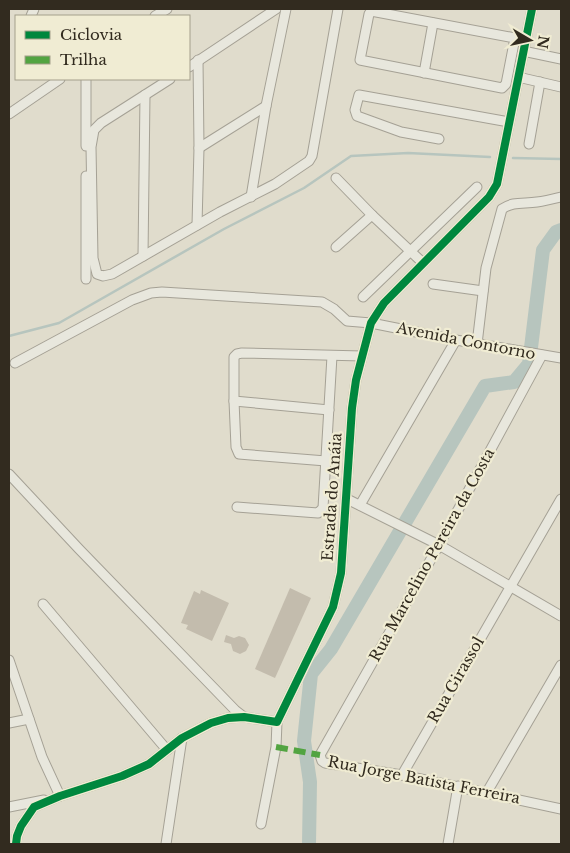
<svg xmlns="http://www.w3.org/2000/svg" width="570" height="853" font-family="'Libre Baskerville',serif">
	<rect width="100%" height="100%" fill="#e0dccc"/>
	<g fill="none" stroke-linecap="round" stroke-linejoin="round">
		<g stroke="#b7c5be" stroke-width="2.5">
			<path d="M513,158L561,159"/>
			<path d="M9,336L59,323L224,229L304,188L351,156L408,153L490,157"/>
		</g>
		<path stroke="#b7c5be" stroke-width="14" d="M309,844L310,782L304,741L311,674L331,649L485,386L514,382L529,364L543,250L556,232L561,230"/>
	</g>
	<g fill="#c3bcad">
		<path d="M290,588L311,598L275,678L255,669Z"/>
		<path d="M201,590L229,603L212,641L186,629L188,625L181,623L194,591L200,594Z"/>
		<path d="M226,635L234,638L239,636L245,638L249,645L246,651L240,654L233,651L231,644L224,642Z"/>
	</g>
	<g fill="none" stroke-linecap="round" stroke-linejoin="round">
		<defs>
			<g id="minor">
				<path d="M31,16L34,9"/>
				<path d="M155,16L167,9"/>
				<path d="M515,38L506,84L502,88L360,60L369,14L371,11L515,38L525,40"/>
				<path d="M523,51L561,59"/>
				<path d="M189,67L276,9"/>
				<path d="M424,73L433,23"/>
				<path d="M518,77L561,87"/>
				<path d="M170,79L101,123L94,130L91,147L93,258L97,274L103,276L112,274L220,212L275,184L309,161L312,156L338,9"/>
				<path d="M9,114L60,79"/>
				<path d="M439,139L401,132L357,116L355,110L359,95L509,122"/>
				<path d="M529,144L540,82"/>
				<path d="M86,146V79"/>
				<path d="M199,148L266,106"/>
				<path d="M336,178L372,215L423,263"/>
				<path d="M251,197L266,106L286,9"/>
				<path d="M197,225L199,148L198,60"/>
				<path d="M336,247L372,215"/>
				<path d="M143,256L145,95"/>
				<path d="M86,279V176"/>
				<path d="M433,284L483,291"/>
				<path d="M363,297L477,187"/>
				<path d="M477,344L486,268L502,209C513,201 524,204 537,202C545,201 553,199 561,197"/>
				<path d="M542,355L439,545L320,755L322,761L325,763L402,775L561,809"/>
				<path d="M15,363L132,300L151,293L162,292L322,302L334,309L347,321L371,323L456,340L561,358"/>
				<path d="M234,401L236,447L239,454L326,461"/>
				<path d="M329,410L234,401V357L237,354L242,353L362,356"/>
				<path d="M9,474L79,549L235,710L244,717"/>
				<path d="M347,499L439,545L561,616"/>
				<path d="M360,505L456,340"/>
				<path d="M237,507L318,513L323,508L332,356"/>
				<path d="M43,604L167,750"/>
				<path d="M9,660L42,757L60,796"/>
				<path d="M9,723L29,719"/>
				<path d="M402,775L561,499"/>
				<path d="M487,792L561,665"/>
				<path d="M9,807L44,800"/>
				<path d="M261,824L276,747L277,722"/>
				<path d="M16,844L17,836L21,826L34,807L60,796L122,776L149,764L182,738L211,723L228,718L244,717L277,722L333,607L341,573L352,408L356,380L371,323L384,303L489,197L497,184L532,9"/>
				<path d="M166,844L182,738"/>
				<path d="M448,844L458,786"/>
			</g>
		</defs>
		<use href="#minor" stroke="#a5a195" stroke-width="11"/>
		<use href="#minor" stroke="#e8e7dd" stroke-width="9"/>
		<path stroke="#52a441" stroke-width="6" stroke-dasharray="12 6" stroke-linecap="butt" d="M276,747L320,755"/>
		<defs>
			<path id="cycleway" d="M16,844L17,836L21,826L34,807L60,796L122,776L149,764L182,738L211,723L228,718L244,717L277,722L333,607L341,573L352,408L356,380L371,323L384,303L489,197L497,184L532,9"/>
		</defs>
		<use href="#cycleway" stroke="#f0ecd3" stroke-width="11"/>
		<use href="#cycleway" stroke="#00873e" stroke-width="8"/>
	</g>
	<g text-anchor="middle" stroke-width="4.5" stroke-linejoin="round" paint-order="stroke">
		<g font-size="15" fill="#322b1f" stroke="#f0ecd3">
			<text transform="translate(466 341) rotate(11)" y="5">Avenida Contorno</text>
			<text transform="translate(332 497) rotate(-86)" y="5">Estrada do Anáia</text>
			<text transform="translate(432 555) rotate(-61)" y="5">Rua Marcelino Pereira da Costa</text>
			<text transform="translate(456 680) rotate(-60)" y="5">Rua Girassol</text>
			<text transform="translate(424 780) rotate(11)" y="5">Rua Jorge Batista Ferreira</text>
		</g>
	</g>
	<rect width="570" height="853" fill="none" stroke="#322b1f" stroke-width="20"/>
	<rect x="15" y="15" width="175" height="65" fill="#f0ecd3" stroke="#a49f8b"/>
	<rect x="25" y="31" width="25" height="8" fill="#00873e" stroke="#a49f8b"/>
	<text x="60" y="40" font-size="15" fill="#322b1f">Ciclovia</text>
	<rect x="25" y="56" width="25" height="8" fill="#52a441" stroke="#a49f8b"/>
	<text x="60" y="65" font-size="15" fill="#322b1f">Trilha</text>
	<g transform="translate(530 40) rotate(99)" stroke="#f0ecd3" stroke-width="4" paint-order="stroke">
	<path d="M0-4L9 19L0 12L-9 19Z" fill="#322b1f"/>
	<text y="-8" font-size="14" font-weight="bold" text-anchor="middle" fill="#322b1f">N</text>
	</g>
</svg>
